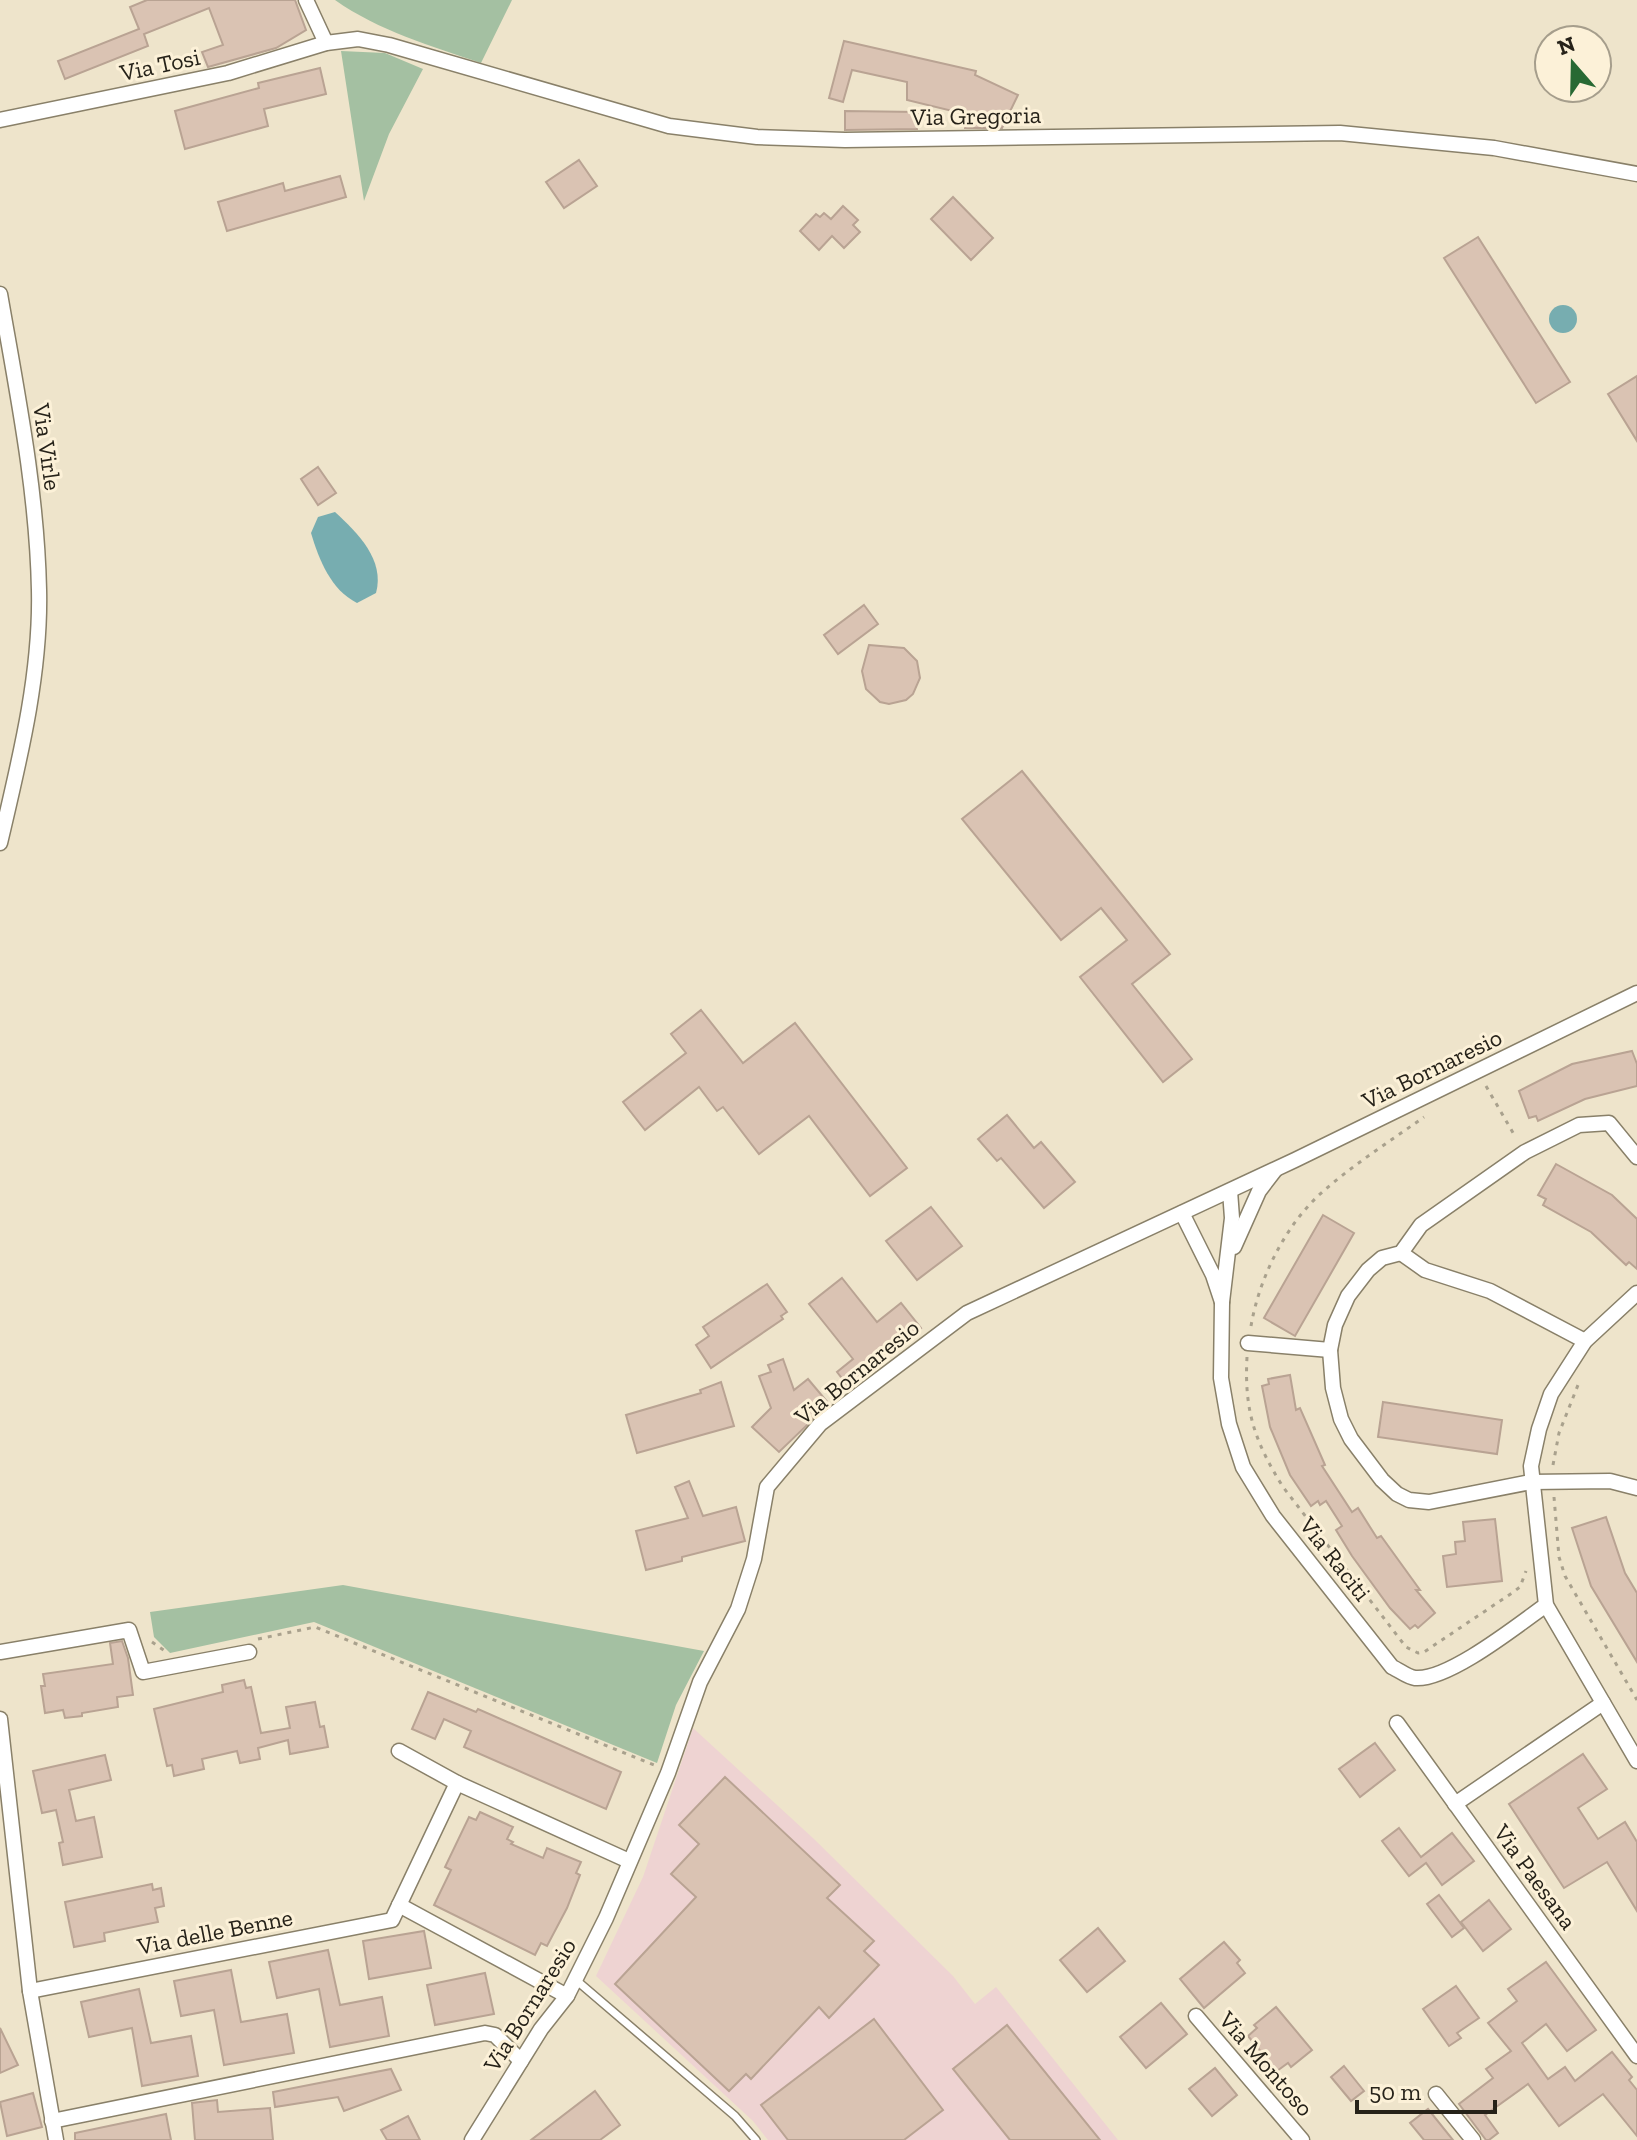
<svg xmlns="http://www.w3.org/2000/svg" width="1637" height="2140" font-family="'Zilla Slab',serif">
	<rect width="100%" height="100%" fill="#eee4cb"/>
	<path fill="#eed3d2" d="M693,1728L814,1839L953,1976L975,2004L996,1987L1118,2140H768L753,2121L596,1976L643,1877Z"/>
	<g fill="#a4c0a2">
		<path d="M335,0H512L481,63C431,46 379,31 335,0Z"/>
		<path d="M341,51L385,53L423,69L389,134L364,201Z"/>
		<path d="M343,1585L704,1651L676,1705L657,1763L314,1622L170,1653L154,1637L150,1612Z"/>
	</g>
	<g fill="#77adb0">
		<circle cx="1563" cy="319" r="14"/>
		<path d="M335,512C358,533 385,560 376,593L357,603C331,590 319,560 311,533L318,517Z"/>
	</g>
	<g fill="#dac3b3" stroke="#b9a393" stroke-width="2">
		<path d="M147,0H295L306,30L276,48L208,67L202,52L223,45L209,8L144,34L148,46L65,79L58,61L139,29L130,7Z"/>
		<path d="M844,41L976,71L975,75L1018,95L1002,128H965V114L907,100V82L852,70L843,102L829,98Z"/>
		<path d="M320,68L326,94L264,109L268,126L185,149L175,111L259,88L258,83Z"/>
		<path d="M845,111L918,112L917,129L845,130Z"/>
		<path d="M579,160L597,186L564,208L546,182Z"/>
		<path d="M340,176L346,197L227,231L218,202L283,183L285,191Z"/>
		<path d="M953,197L993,238L971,260L931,219Z"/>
		<path d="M843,206L858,220L853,225L860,232L844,248L832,236L819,250L800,231L816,214L820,217L824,213L831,219Z"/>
		<path d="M1478,237L1570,382L1536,403L1444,258Z"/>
		<path d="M1637,376V441L1608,394Z"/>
		<path d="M318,467L336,493L318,505L301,479Z"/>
		<path d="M864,605L878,624L838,654L824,635Z"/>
		<path d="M869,645L904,648L917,661L920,678L913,694L906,700L889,704L880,702L866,689L862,671Z"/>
		<path d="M1022,771L1170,954L1132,984L1192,1059L1163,1082L1080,977L1127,940L1101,908L1061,940L962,819Z"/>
		<path d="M701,1010L743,1063L795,1023L907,1168L870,1196L809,1116L759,1154L723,1107L717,1111L699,1087L645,1130L623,1102L686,1053L671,1034Z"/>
		<path d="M1632,1051L1637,1064V1086L1585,1099L1538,1121L1536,1116L1529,1118L1519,1091L1572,1064Z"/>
		<path d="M1007,1115L1034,1148L1041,1142L1075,1182L1044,1208L1001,1158L997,1161L978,1139Z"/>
		<path d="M1556,1164L1612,1195L1637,1219V1269L1629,1262L1626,1265L1591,1232L1543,1205L1546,1199L1538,1195Z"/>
		<path d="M931,1207L962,1246L917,1280L886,1241Z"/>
		<path d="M1323,1215L1354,1233L1295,1336L1264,1318Z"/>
		<path d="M842,1278L877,1322L901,1303L921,1328L848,1386L837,1372L853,1359L809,1304Z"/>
		<path d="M767,1284L787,1312L781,1316L783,1319L711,1368L696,1345L709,1336L703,1327Z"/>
		<path d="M783,1359L794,1390L808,1379L829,1404L779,1452L752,1427L771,1408L759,1376L771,1372L768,1365Z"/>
		<path d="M1290,1375L1296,1410L1300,1408L1325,1465L1322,1466L1352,1512L1358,1508L1377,1538L1381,1536L1420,1590H1416L1435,1613L1418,1628L1415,1625L1410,1629L1390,1608L1352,1556L1336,1530L1342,1526L1326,1501L1320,1505L1318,1501L1311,1506L1290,1475L1270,1427L1262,1386L1269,1384L1268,1379Z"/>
		<path d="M721,1382L734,1426L637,1453L626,1415L701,1393L700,1390Z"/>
		<path d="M1383,1402L1502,1420L1497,1454L1378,1437Z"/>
		<path d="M689,1481L703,1516L736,1507L745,1541L682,1557V1561L646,1570L636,1531L688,1518L675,1487Z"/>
		<path d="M1606,1517L1625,1573L1637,1593V1662L1591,1586L1572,1528Z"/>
		<path d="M1495,1519L1502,1581L1447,1587L1443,1556L1456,1554L1455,1542L1465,1541L1463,1522Z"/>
		<path d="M122,1641L128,1658L133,1695L117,1697L118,1707L82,1713V1716L65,1718L63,1710L45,1713L41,1686H45L43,1674L113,1664L110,1643Z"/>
		<path d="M244,1680L246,1688L251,1687L261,1733L290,1728L286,1707L315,1702L320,1727L324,1726L328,1747L290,1754L288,1740L258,1748L260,1759L240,1763L237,1751L202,1759L204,1769L174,1776L172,1765L167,1766L154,1709L223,1692L222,1685Z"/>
		<path d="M428,1692L476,1712L478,1709L621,1772L606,1809L464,1747L471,1731L444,1719L435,1739L412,1729Z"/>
		<path d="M1375,1743L1395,1770L1360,1797L1339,1769Z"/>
		<path d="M1583,1754L1607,1789L1578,1808L1598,1839L1625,1822L1637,1842V1911L1607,1862L1564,1888L1509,1804Z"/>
		<path d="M105,1755L111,1780L69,1790L76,1821L94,1817L102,1857L63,1865L59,1843L63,1842L56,1810L42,1813L33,1771Z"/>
		<path d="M725,1777L840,1885L827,1898L874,1941L864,1951L879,1965L829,2018L819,2007L751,2079L746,2074L729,2091L615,1984L696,1897L671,1874L699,1844L679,1825Z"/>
		<path d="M480,1812L513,1827L507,1839L513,1842L511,1844L543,1858L547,1848L581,1862L576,1873L580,1875L567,1908L547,1946L541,1943L535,1955L434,1905L451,1870L445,1867L469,1817L476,1820Z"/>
		<path d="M1399,1828L1421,1857L1452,1833L1474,1861L1442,1885L1426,1863L1409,1876L1382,1841Z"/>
		<path d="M152,1884L153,1890L161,1888L164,1906L155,1908L158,1922L104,1933L105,1941L74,1947L65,1902Z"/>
		<path d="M1439,1895L1464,1928L1452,1937L1427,1904Z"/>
		<path d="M1489,1900L1511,1929L1483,1951L1461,1922Z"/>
		<path d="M1098,1928L1125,1961L1087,1992L1060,1960Z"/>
		<path d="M424,1931L431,1968L369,1979L363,1941Z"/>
		<path d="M1224,1942L1240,1960L1237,1963L1245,1973L1204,2008L1180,1979Z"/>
		<path d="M328,1950L340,2005L382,1997L389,2036L330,2047L319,1989L277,1998L269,1962Z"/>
		<path d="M1546,1962L1596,2030L1567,2051L1546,2024L1522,2043L1548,2079L1565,2067L1575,2081L1612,2052L1632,2077L1629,2080L1637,2090V2136L1603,2094L1559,2126L1528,2084L1485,2115L1498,2133L1489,2140H1486L1459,2104L1493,2078L1486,2069L1511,2051L1488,2023L1517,2001L1508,1989Z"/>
		<path d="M231,1970L241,2022L287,2014L294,2053L224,2065L214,2010L181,2016L174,1981Z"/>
		<path d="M485,1973L494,2014L435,2025L427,1985Z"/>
		<path d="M1456,1986L1479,2018L1457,2033L1461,2038L1449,2046L1423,2009Z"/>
		<path d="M139,1989L151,2043L191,2036L198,2076L142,2086L132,2028L89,2037L81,2002Z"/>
		<path d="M1161,2003L1187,2034L1146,2068L1120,2037Z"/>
		<path d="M1276,2007L1312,2050L1291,2067L1288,2063L1277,2071L1248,2036L1257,2028L1254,2025Z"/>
		<path d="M874,2019L943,2110L904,2140H788L761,2105Z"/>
		<path d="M1007,2025L1100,2140H1010L953,2069Z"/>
		<path d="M0,2028L18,2065L0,2073Z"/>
		<path d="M1344,2066L1364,2091L1351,2101L1331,2077Z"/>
		<path d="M1215,2068L1237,2095L1212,2116L1189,2089Z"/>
		<path d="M391,2069L401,2090L344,2111L338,2097L275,2107L273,2092Z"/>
		<path d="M595,2091L620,2125L600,2140H531Z"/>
		<path d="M33,2093L42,2127L7,2136L0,2102Z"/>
		<path d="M217,2100L218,2112L270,2108L273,2140H195L192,2103Z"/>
		<path d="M1428,2109L1453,2140H1424L1410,2123Z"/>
		<path d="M166,2114L171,2140H75V2133Z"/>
		<path d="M408,2116L420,2140H387L381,2130Z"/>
	</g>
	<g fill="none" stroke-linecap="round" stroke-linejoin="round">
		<defs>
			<path id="service" d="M576,1980L735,2116L756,2140"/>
			<g id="minor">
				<path d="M306,0L326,43"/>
				<path d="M0,120L228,73L326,43L358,39L389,45L669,126L757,137L845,140L1340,133L1494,148L1637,174"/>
				<path d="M0,294C17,392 37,490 39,590C41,675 19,762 0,843"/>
				<path d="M1637,1157L1609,1123L1579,1125L1525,1152L1421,1225L1401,1253L1382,1258L1368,1270L1348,1296L1335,1325L1330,1350L1333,1388L1341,1419L1351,1439L1382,1480L1397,1494L1409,1500L1429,1502L1531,1482L1610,1481L1637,1488"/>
				<path d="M1182,1213L1213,1275L1222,1302L1232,1218L1230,1191"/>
				<path d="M1234,1247L1259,1191L1275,1170"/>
				<path d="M1401,1253L1425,1270L1490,1291L1585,1341"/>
				<path d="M1637,1293L1585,1341L1551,1394L1539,1429L1531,1466L1546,1605L1637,1761"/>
				<path d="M1222,1302L1221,1378L1229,1424L1243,1467L1273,1516L1392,1667C1399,1670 1407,1677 1415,1678C1448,1681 1518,1625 1546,1605"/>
				<path d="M1248,1343L1330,1350"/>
				<path d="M0,1652L129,1630L143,1672L249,1652"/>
				<path d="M0,1719L30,1991L56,2140"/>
				<path d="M1397,1723L1637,2056"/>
				<path d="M399,1751L457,1783"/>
				<path d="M1455,1804L1603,1703"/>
				<path d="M399,1905L567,1996"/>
				<path d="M30,1991L392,1920L457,1783L629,1861"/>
				<path d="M1196,2016L1302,2140"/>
				<path d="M1436,2094L1473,2140"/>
				<path d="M52,2121L485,2033L495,2035L521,2061"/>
				<path d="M472,2140L541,2029L567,1996L606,1918L668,1773L700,1682L738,1609L754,1559L767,1487L820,1424L967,1313L1295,1160L1637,993"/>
			</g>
		</defs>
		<use href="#service" stroke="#898069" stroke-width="10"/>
		<use href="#minor" stroke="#898069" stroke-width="17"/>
		<g stroke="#a9a18d" stroke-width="3" stroke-dasharray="4 6" stroke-linecap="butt">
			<path d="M1486,1086L1516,1138"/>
			<path d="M1251,1326C1259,1279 1284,1228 1319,1195C1351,1166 1389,1142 1424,1117"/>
			<path d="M1247,1357C1244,1411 1255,1442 1283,1487L1406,1647L1418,1653L1424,1652L1512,1593L1520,1587L1526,1571"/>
			<path d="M1553,1465L1559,1433L1578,1385"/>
			<path d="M1554,1497L1559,1557L1565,1576L1637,1700"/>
			<path d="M258,1639L315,1627L654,1765"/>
			<path d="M152,1642L165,1651"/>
		</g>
		<use href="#service" stroke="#fff" stroke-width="7"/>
		<use href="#minor" stroke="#fff" stroke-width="14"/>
	</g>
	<g text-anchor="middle" stroke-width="6" stroke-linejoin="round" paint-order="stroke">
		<g font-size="24" fill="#262219" stroke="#fcf1d8">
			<text transform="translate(160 65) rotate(-12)" y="8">Via Tosi</text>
			<text transform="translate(976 116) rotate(-1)" y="8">Via Gregoria</text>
			<text transform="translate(47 447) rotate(82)" y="8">Via Virle</text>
			<text transform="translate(1432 1069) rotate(-26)" y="8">Via Bornaresio</text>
			<text transform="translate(857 1372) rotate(-39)" y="8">Via Bornaresio</text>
			<text transform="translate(1335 1559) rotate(52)" y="8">Via Raciti</text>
			<text transform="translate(1535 1877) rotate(54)" y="8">Via Paesana</text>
			<text transform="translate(215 1932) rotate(-11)" y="8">Via delle Benne</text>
			<text transform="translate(530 2005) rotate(-58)" y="8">Via Bornaresio</text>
			<text transform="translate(1266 2064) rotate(49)" y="8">Via Montoso</text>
		</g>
	</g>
	<g transform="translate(1573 64) rotate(340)"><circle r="38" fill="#fcf1d8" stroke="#a69e8c" stroke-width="2"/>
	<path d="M0-6L14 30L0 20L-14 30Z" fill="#286933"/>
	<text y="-12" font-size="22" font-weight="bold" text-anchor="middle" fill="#262219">N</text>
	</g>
	<path d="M1357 2100v12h138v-12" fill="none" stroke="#262219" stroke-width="4"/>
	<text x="1369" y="2100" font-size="24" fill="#262219" stroke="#fcf1d8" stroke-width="6" paint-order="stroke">50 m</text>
</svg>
